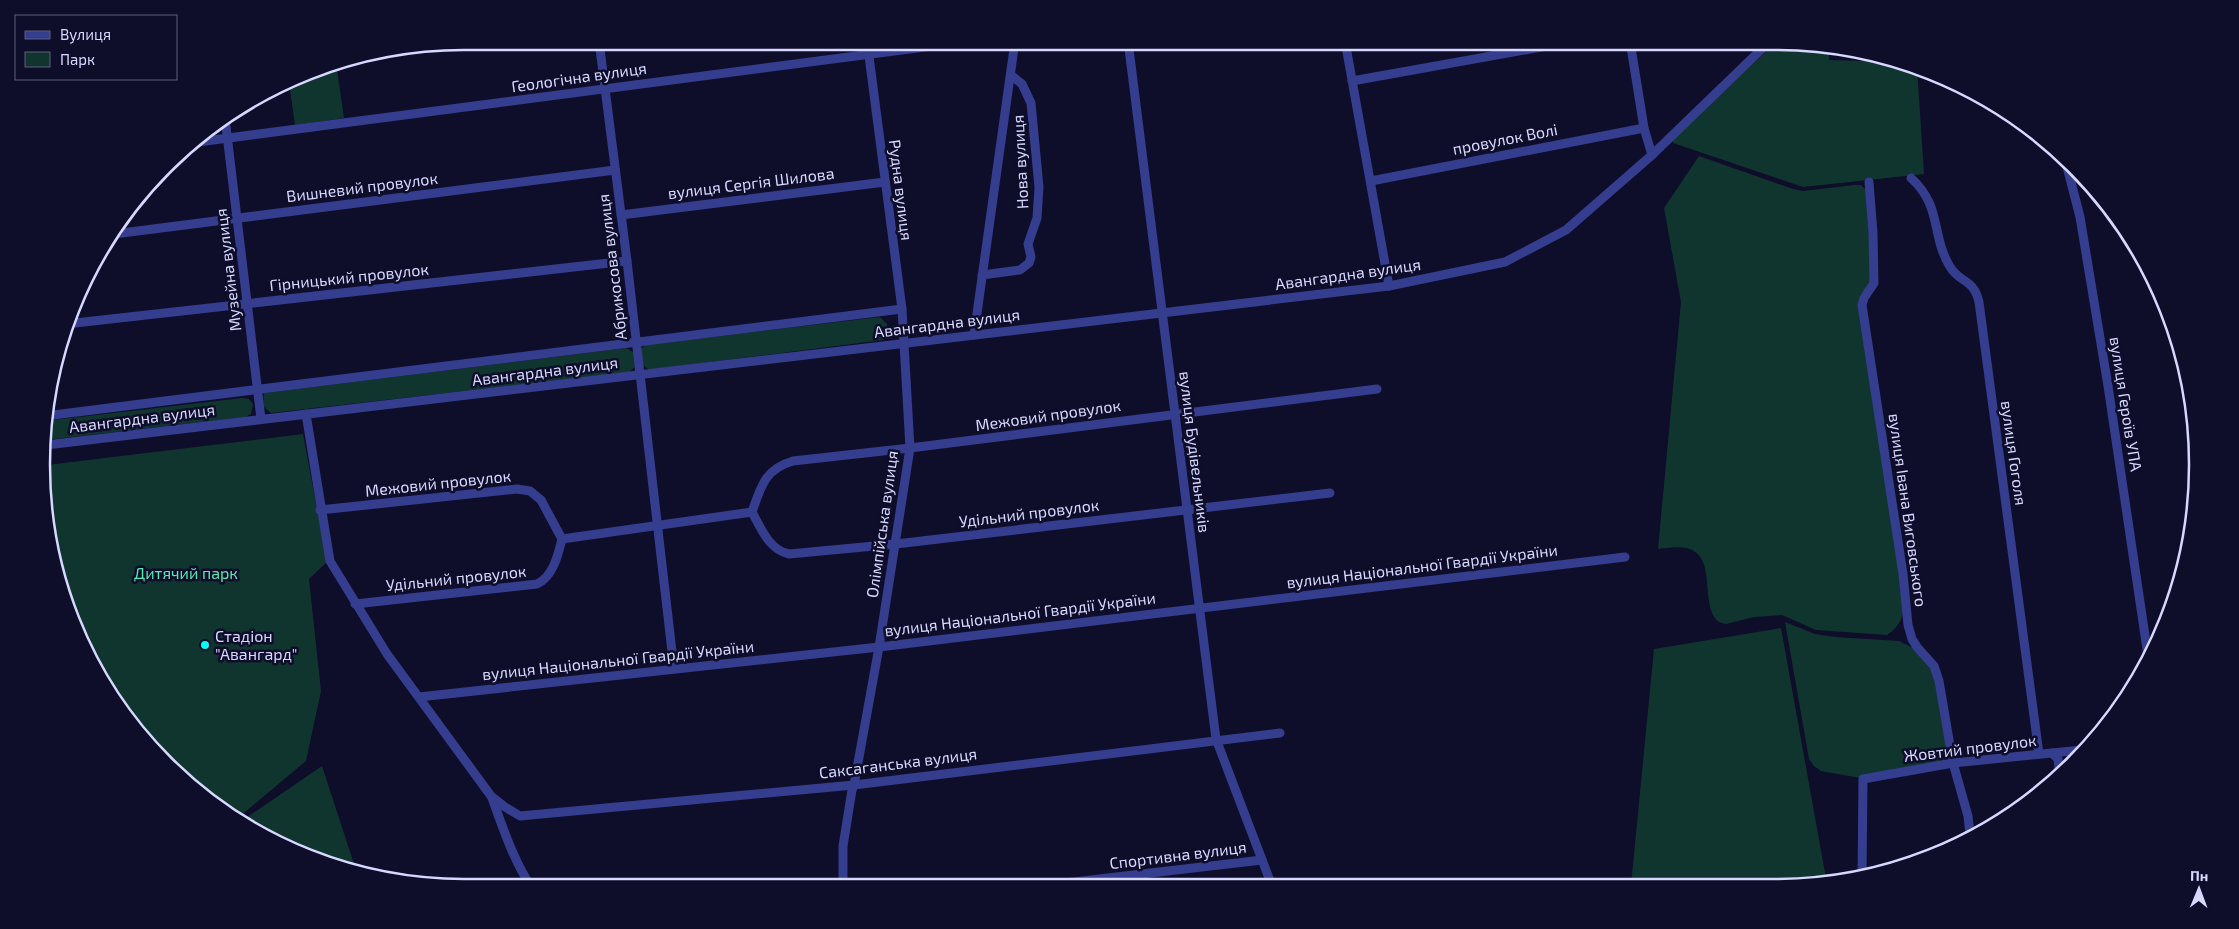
<svg xmlns="http://www.w3.org/2000/svg" width="2239" height="929" font-family="'Exo 2',sans-serif">
	<rect width="100%" height="100%" fill="#0e0d2a"/>
	<g fill="#10352e">
		<path d="M1768,50L1829,51V60L1900,62L1917,67L1924,174L1803,187L1673,143V138Z"/>
		<path d="M336,63L344,118L295,125L289,82L328,64Z"/>
		<path d="M1699,156L1793,189L1803,191L1854,185H1861L1868,192L1871,285L1860,295L1901,574C1903,599 1911,619 1887,635L1816,630L1782,615L1754,617L1726,624L1719,622C1698,605 1719,555 1686,548C1677,546 1666,548 1658,549L1681,302L1664,208Z"/>
		<path d="M880,317L887,324L889,333L883,340L649,370L643,365L641,349L645,345Z"/>
		<path d="M626,348L633,352L635,367L629,372L271,413L263,406L264,393Z"/>
		<path d="M242,398L249,399L253,404L251,414L245,417L46,440L45,421Z"/>
		<path d="M303,434L327,562L309,579L321,691L306,761L239,817L207,800L112,699L74,627L49,547L47,465Z"/>
		<path d="M1785,622L1815,634L1835,637L1899,641L1915,649L1932,667L1950,757L1948,761L1860,778L1821,771L1814,766L1809,759Z"/>
		<path d="M1781,628L1827,884L1631,885L1654,649Z"/>
		<path d="M322,766L356,870L329,865L243,820Z"/>
	</g>
	<g fill="none" stroke-linecap="round" stroke-linejoin="round">
		<g stroke="#343d8e" stroke-width="9">
			<path d="M599,41L627,261L674,669"/>
			<path d="M1128,41L1216,739L1272,886"/>
			<path d="M1345,41L1389,286"/>
			<path d="M1630,41L1644,128L1652,155"/>
			<path d="M1766,45H1800"/>
			<path d="M1352,81L1575,41"/>
			<path d="M225,118L261,419"/>
			<path d="M190,143L971,41"/>
			<path d="M2065,159L2080,217L2108,386L2148,656"/>
			<path d="M1911,178C1942,206 1931,234 1949,265C1959,284 1973,277 1979,302L2039,754"/>
			<path d="M1371,181L1644,128"/>
			<path d="M1869,182L1873,233L1874,283L1864,298L1862,305L1903,574L1908,625L1912,639L1917,647L1934,666L1939,681L1953,763L1968,816L1970,834"/>
			<path d="M621,215L885,182"/>
			<path d="M114,234L615,170"/>
			<path d="M982,275L1020,270L1029,263L1031,257L1028,244L1037,218L1039,187L1031,103L1022,84L1011,75"/>
			<path d="M75,323L627,261"/>
			<path d="M974,335L1015,41"/>
			<path d="M306,414L330,561L387,654L491,796L505,807L520,816L854,785L1280,733"/>
			<path d="M45,416L902,309"/>
			<path d="M46,445L1389,286L1505,262L1566,230L1652,155L1770,41"/>
			<path d="M320,510L517,489L530,491L541,500L562,539"/>
			<path d="M752,512C761,486 765,469 793,461L910,448L1377,389"/>
			<path d="M752,512C761,528 769,550 789,554L896,544L1330,493"/>
			<path d="M562,539L752,512"/>
			<path d="M355,604L537,584C553,577 558,555 562,539"/>
			<path d="M419,697L879,647L1625,557"/>
			<path d="M2052,753L2058,759L2060,775"/>
			<path d="M492,798C503,828 514,862 532,888"/>
			<path d="M1862,876L1863,779L1953,763L2082,750"/>
			<path d="M1039,886L1262,860"/>
			<path d="M843,887V846L852,790L854,785L879,647L910,448L902,309L867,41"/>
		</g>
	</g>
	<circle fill="#03fff4" stroke="#0e0d2a" stroke-width="2" cx="205" cy="645" r="5"/>
	<g text-anchor="middle" stroke-width="5" stroke-linejoin="round" paint-order="stroke">
		<g font-size="16" fill="#d7d8ff" stroke="#0e0d2a">
			<text transform="translate(579 77) rotate(-8)" y="6">Геологічна вулиця</text>
			<text transform="translate(1505 139) rotate(-11)" y="6">провулок Волі</text>
			<text transform="translate(1020 162) rotate(-93)" y="6">Нова вулиця</text>
			<text transform="translate(751 183) rotate(-7)" y="6">вулиця Сергія Шилова</text>
			<text transform="translate(362 187) rotate(-7)" y="6">Вишневий провулок</text>
			<text transform="translate(901 190) rotate(83)" y="6">Рудна вулиця</text>
			<text transform="translate(612 267) rotate(-97)" y="6">Абрикосова вулиця</text>
			<text transform="translate(228 270) rotate(-97)" y="6">Музейна вулиця</text>
			<text transform="translate(1348 274) rotate(-8)" y="6">Авангардна вулиця</text>
			<text transform="translate(349 277) rotate(-6)" y="6">Гірницький провулок</text>
			<text transform="translate(947 323) rotate(-7)" y="6">Авангардна вулиця</text>
			<text transform="translate(545 371) rotate(-7)" y="6">Авангардна вулиця</text>
			<text transform="translate(2126 404) rotate(81)" y="6">вулиця Героїв УПА</text>
			<text transform="translate(1048 415) rotate(-8)" y="6">Межовий провулок</text>
			<text transform="translate(142 418) rotate(-7)" y="6">Авангардна вулиця</text>
			<text transform="translate(1195 452) rotate(83)" y="6">вулиця Будівельників</text>
			<text transform="translate(2014 453) rotate(82)" y="6">вулиця Гоголя</text>
			<text transform="translate(438 483) rotate(-6)" y="6">Межовий провулок</text>
			<text transform="translate(1908 510) rotate(82)" y="6">вулиця Івана Виговського</text>
			<text transform="translate(1029 513) rotate(-7)" y="6">Удільний провулок</text>
			<text transform="translate(882 524) rotate(-82)" y="6">Олімпійська вулиця</text>
			<text transform="translate(1422 566) rotate(-7)" y="6">вулиця Національної Гвардії України</text>
			<text transform="translate(456 578) rotate(-6)" y="6">Удільний провулок</text>
			<text transform="translate(1020 614) rotate(-7)" y="6">вулиця Національної Гвардії України</text>
			<text transform="translate(618 660) rotate(-6)" y="6">вулиця Національної Гвардії України</text>
			<text transform="translate(1970 748) rotate(-7)" y="6">Жовтий провулок</text>
			<text transform="translate(898 763) rotate(-7)" y="6">Саксаганська вулиця</text>
			<text transform="translate(1178 855) rotate(-7)" y="6">Спортивна вулиця</text>
		</g>
		<g font-size="16" fill="#55ecb1" stroke="#0e0d2a">
			<text x="186" y="579">Дитячий парк</text>
		</g>
		<g font-size="16" fill="#d7d8ff" stroke="#0e0d2a" text-anchor="start">
			<text x="215" y="642">Стадіон<tspan x="215" dy="18">"Авангард"</tspan></text>
		</g>
	</g>
	<path d="M0 0H2239V929H0ZM464 50H1775A414 414 0 0 1 2189 464V465A414 414 0 0 1 1775 879H464A414 414 0 0 1 50 465V464A414 414 0 0 1 464 50Z" fill="#0e0d2a" fill-rule="evenodd"/>
	<path fill="none" stroke="#d7d8ff" stroke-width="2.5" d="M464 50H1775A414 414 0 0 1 2189 464V465A414 414 0 0 1 1775 879H464A414 414 0 0 1 50 465V464A414 414 0 0 1 464 50Z"/>
	<rect x="15" y="15" width="162" height="65" fill="#0e0d2a" stroke="#5e5e7f"/>
	<rect x="25" y="31" width="25" height="8" fill="#343d8e" stroke="#5e5e7f"/>
	<text x="60" y="40" font-size="15" fill="#d7d8ff">Вулиця</text>
	<rect x="25" y="52" width="25" height="15" fill="#10352e" stroke="#5e5e7f"/>
	<text x="60" y="65" font-size="15" fill="#d7d8ff">Парк</text>
	<g transform="translate(2199 889) rotate(1)" stroke="#0e0d2a" stroke-width="4" paint-order="stroke">
	<path d="M0-4L9 19L0 12L-9 19Z" fill="#d7d8ff"/>
	<text y="-8" font-size="14" font-weight="bold" text-anchor="middle" fill="#d7d8ff">Пн</text>
	</g>
</svg>
